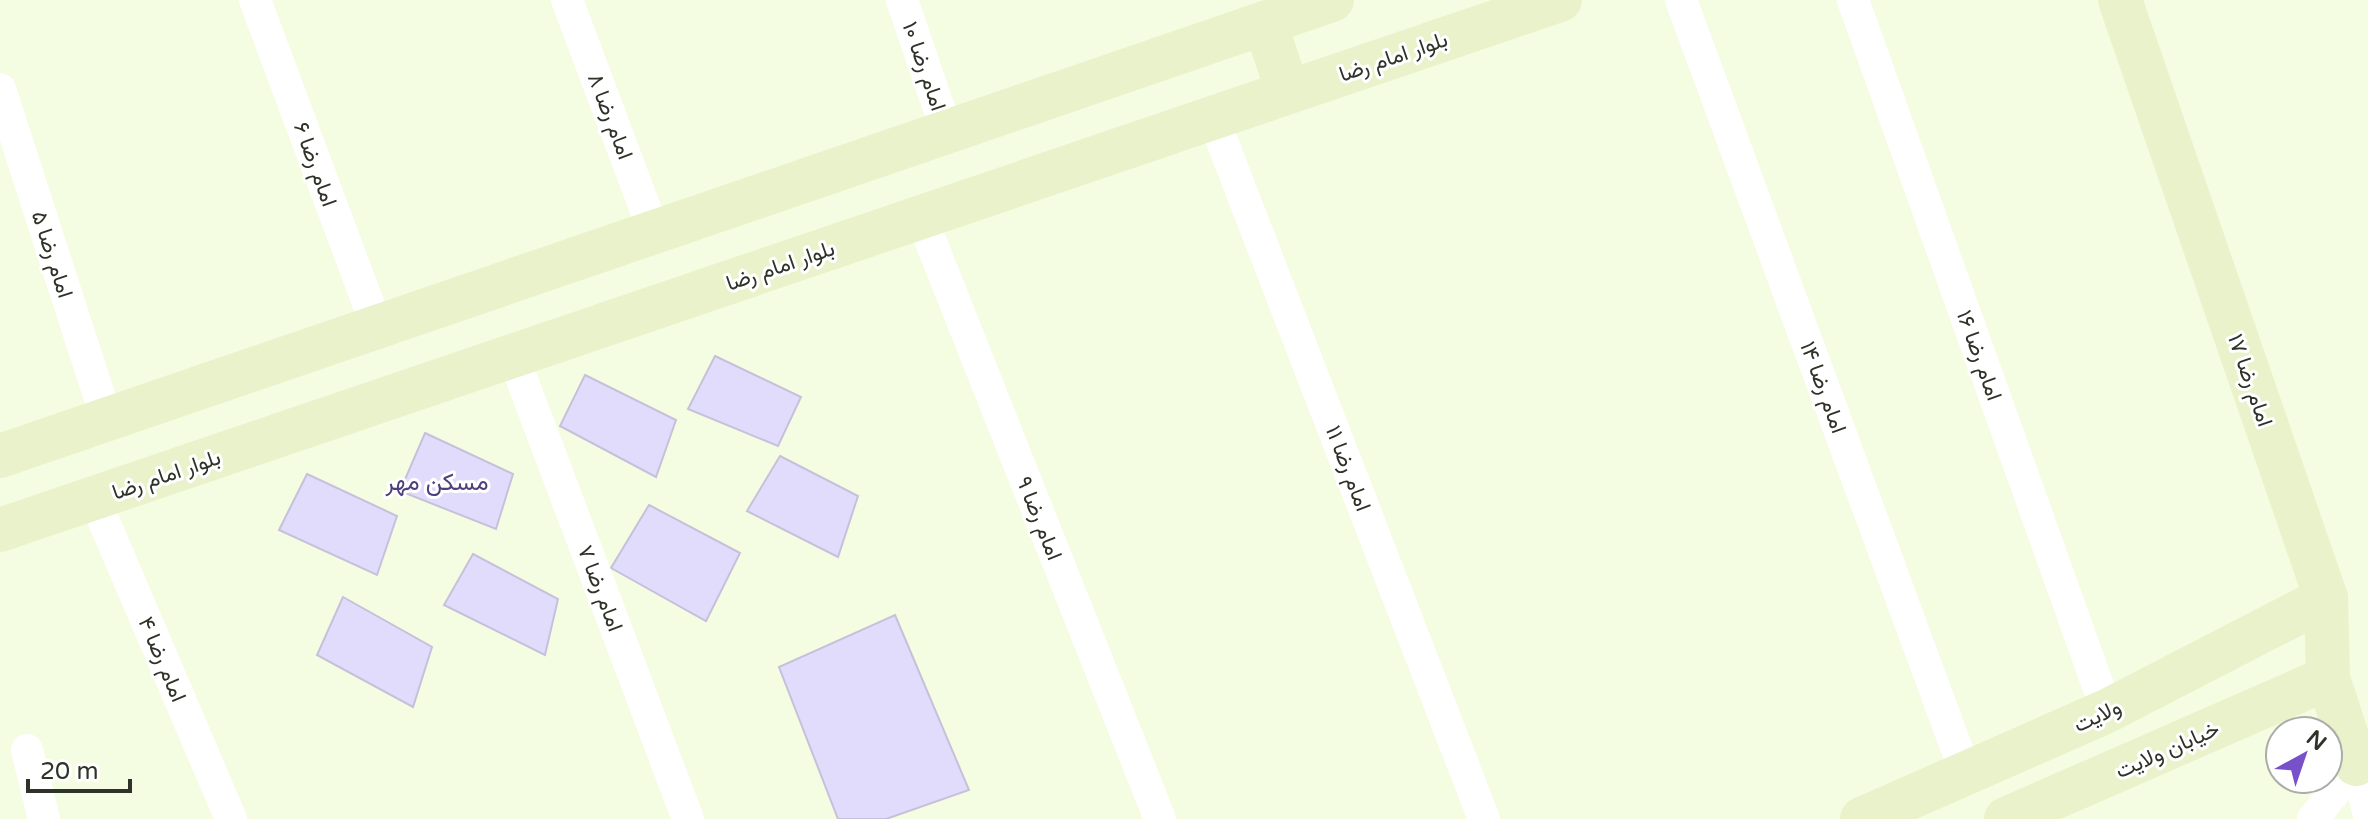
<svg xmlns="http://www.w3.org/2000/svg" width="2368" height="819" font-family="'Varela Round',Vazirmatn,sans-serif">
	<rect width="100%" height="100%" fill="#f4fce1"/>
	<g fill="#e2dcfc" stroke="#c6c1db" stroke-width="2">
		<path d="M715,356L801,397L778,446L688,409Z"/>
		<path d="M585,375L676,420L656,477L560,426Z"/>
		<path d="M425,433L513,474L496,529L400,491Z"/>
		<path d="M780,456L858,496L838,557L747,511Z"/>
		<path d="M307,474L397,516L377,575L279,530Z"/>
		<path d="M649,505L740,553L706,621L611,568Z"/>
		<path d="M473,554L558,599L545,655L444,605Z"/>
		<path d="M343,597L432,647L413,707L317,655Z"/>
		<path d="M895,615L969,790L886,819H838L779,667Z"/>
	</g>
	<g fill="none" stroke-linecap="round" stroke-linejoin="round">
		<g stroke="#fff" stroke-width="32">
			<path d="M255,0L377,327"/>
			<path d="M567,0L654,232"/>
			<path d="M902,0L947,132"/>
			<path d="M1681,0L1966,774"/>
			<path d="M1853,0L2107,711"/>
			<path d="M0,89L107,420"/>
			<path d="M1213,118L1484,819"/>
			<path d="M921,217L1160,819"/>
			<path d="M513,356L688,819"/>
			<path d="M94,498L231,819"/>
			<path d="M27,750L44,819"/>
			<path d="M2356,764L2368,811"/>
			<path d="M2313,819L2356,764"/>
		</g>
		<g stroke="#eaf2cb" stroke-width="44">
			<path d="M2120,0L2326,598L2328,678L2356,764"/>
			<path d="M1265,23L1288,92"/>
			<path d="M0,456L1332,0"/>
			<path d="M0,530L1560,0"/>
			<path d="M1862,819L2107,711L2326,598"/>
			<path d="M2006,819L2328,678"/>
		</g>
	</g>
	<g text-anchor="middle" stroke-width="6" stroke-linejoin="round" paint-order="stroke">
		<g font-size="22" fill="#2f3228" stroke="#fff">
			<text transform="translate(1393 56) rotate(-19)" y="8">بلوار امام رضا</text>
			<text transform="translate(925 66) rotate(71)" y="8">امام رضا ۱۰</text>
			<text transform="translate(611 116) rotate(69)" y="8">امام رضا ۸</text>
			<text transform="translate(316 164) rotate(70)" y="8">امام رضا ۶</text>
			<text transform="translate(53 254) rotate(72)" y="8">امام رضا ۵</text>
			<text transform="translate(780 265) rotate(-19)" y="8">بلوار امام رضا</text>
			<text transform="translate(1980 355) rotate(70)" y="8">امام رضا ۱۶</text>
			<text transform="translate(2251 380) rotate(71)" y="8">امام رضا ۱۷</text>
			<text transform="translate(1824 387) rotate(70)" y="8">امام رضا ۱۴</text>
			<text transform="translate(1349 468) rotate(69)" y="8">امام رضا ۱۱</text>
			<text transform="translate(166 474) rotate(-19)" y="8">بلوار امام رضا</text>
			<text transform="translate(1040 518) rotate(68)" y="8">امام رضا ۹</text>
			<text transform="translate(601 588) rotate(69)" y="8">امام رضا ۷</text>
			<text transform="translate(163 659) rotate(67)" y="8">امام رضا ۴</text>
			<text transform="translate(2097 715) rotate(-25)" y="8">ولایت</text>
			<text transform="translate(2167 749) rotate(-24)" y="8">خیابان ولایت</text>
		</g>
		<g font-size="24" fill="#4f3e7c" stroke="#fff">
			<text x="437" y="490">مسکن مهر</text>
		</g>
	</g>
	<g transform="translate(2304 755) rotate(40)"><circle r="38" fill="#ffffff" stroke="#acada9" stroke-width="2"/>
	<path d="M0-6L14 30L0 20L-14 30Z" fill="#7750ca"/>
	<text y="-12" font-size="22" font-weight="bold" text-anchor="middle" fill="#2f3228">N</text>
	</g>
	<path d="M28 779v12h102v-12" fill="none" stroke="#2f3228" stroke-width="4"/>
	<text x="40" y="779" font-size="24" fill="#2f3228" stroke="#ffffff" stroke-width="6" paint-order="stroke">20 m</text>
</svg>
